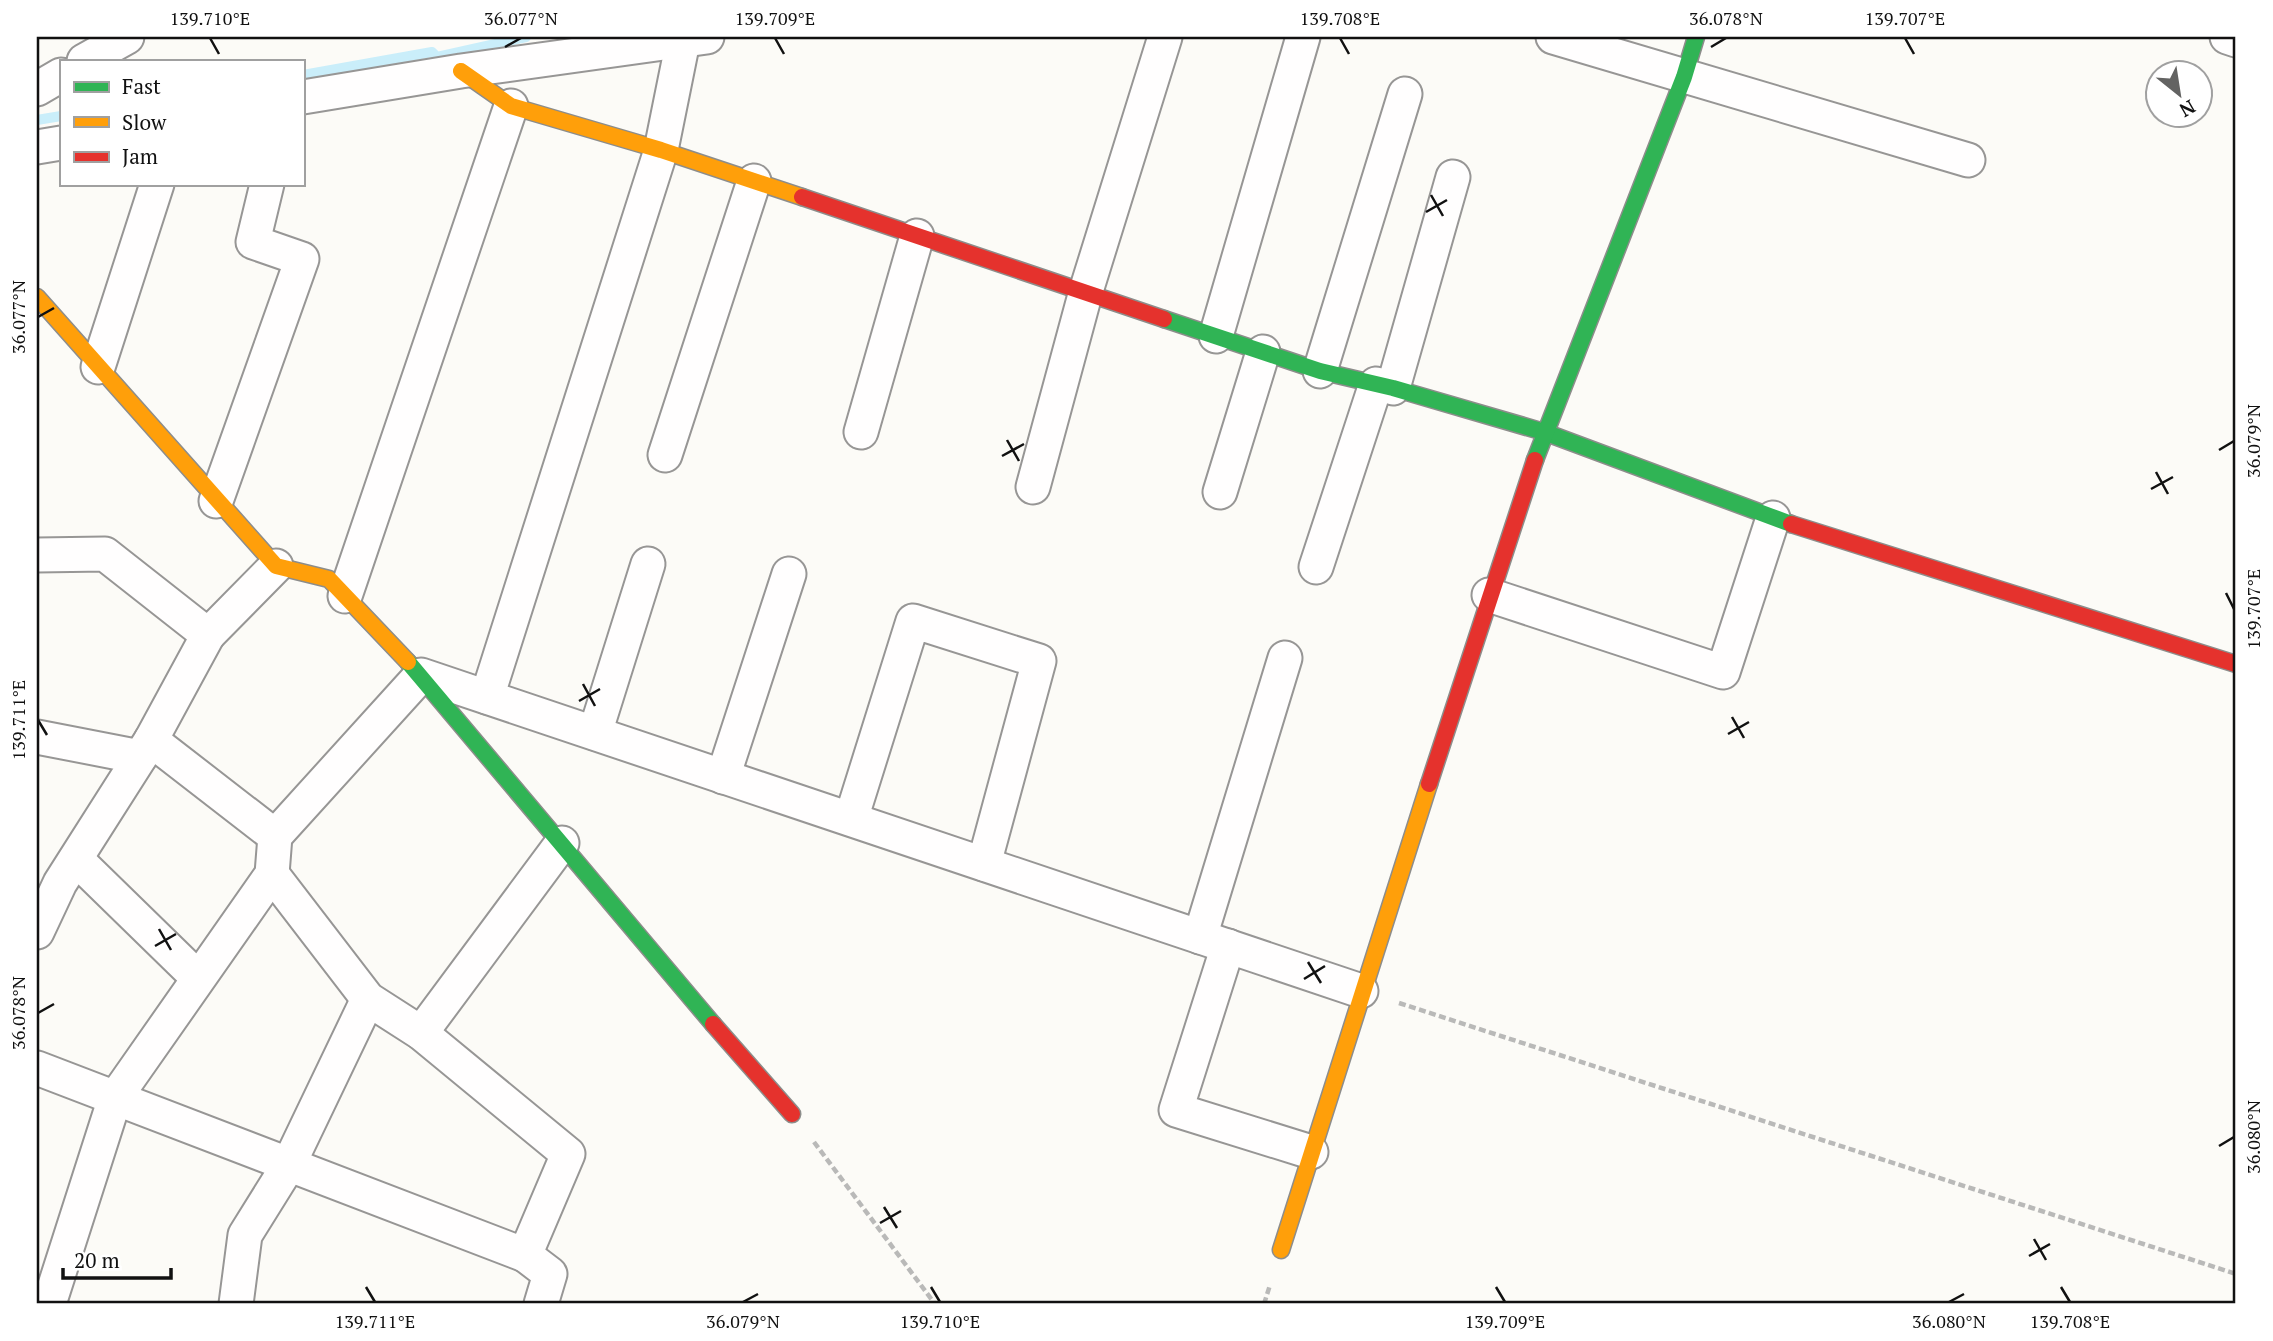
<svg xmlns="http://www.w3.org/2000/svg" width="2273" height="1341" font-family="'PT Serif',serif">
	<rect width="100%" height="100%" fill="#fcfbf7"/>
	<g fill="none" stroke-linecap="round" stroke-linejoin="round">
		<g stroke="#caeefa" stroke-width="10">
			<path d="M303,75L432,52L437,57L526,37"/>
			<path d="M37,120L61,116"/>
		</g>
		<defs>
			<g id="street">
				<path d="M1553,37L1968,160"/>
				<path d="M2227,37L2236,40"/>
				<path d="M84,61L127,37"/>
				<path d="M37,89L61,75"/>
				<path d="M303,97L461,71L707,37"/>
				<path d="M37,147L61,143"/>
				<path d="M1216,336L1303,37"/>
				<path d="M98,367L157,184"/>
				<path d="M1320,371L1405,94"/>
				<path d="M1393,388L1453,177"/>
				<path d="M861,432L917,236"/>
				<path d="M665,455L754,181"/>
				<path d="M1033,487L1086,291L1165,37"/>
				<path d="M1220,492L1263,352"/>
				<path d="M216,501L302,259L253,242L267,184"/>
				<path d="M37,555L105,554L208,635L276,566"/>
				<path d="M1316,567L1376,384"/>
				<path d="M1489,595L1723,672L1773,518"/>
				<path d="M345,596L511,106"/>
				<path d="M487,697L661,150L683,41V37"/>
				<path d="M595,733L648,564"/>
				<path d="M37,737L140,757"/>
				<path d="M151,740L208,635"/>
				<path d="M723,777L789,574"/>
				<path d="M851,819L913,621L1039,661L984,864"/>
				<path d="M76,859L198,978"/>
				<path d="M37,932L60,883L151,740L275,836"/>
				<path d="M1200,937L1285,658"/>
				<path d="M1228,946L1176,1110L1311,1152"/>
				<path d="M421,1033L562,843"/>
				<path d="M37,1068L525,1255L568,1154L421,1033L368,999L272,874"/>
				<path d="M525,1255L550,1274L541,1304"/>
				<path d="M49,1304L115,1098L272,874L275,836L421,675L1361,991"/>
				<path d="M236,1304L245,1235L288,1166L368,999"/>
			</g>
			<g id="fast">
				<path d="M1164,319L1320,371L1393,388L1544,432L1791,524"/>
				<path d="M1535,460L1684,77L1696,37"/>
				<path d="M408,662L713,1024"/>
			</g>
			<g id="slow">
				<path d="M461,71L511,106L661,150L802,197"/>
				<path d="M37,297L276,566L329,579L408,662"/>
				<path d="M1281,1250L1429,784"/>
			</g>
			<g id="jam">
				<path d="M802,197L1164,319"/>
				<path d="M1791,524L2236,664"/>
				<path d="M1429,784L1535,460"/>
				<path d="M713,1024L792,1114"/>
			</g>
		</defs>
		<use href="#street" stroke="#979695" stroke-width="37"/>
		<use href="#fast" stroke="#8d8d8b" stroke-width="19"/>
		<use href="#slow" stroke="#8d8d8b" stroke-width="19"/>
		<use href="#jam" stroke="#8d8d8b" stroke-width="19"/>
		<g stroke="#b9b9b8" stroke-width="4.5" stroke-dasharray="7 3.5" stroke-linecap="butt">
			<path d="M1399,1003L2236,1274"/>
			<path d="M814,1142L935,1304"/>
			<path d="M1264,1304L1270,1285"/>
		</g>
		<use href="#street" stroke="#fffefe" stroke-width="33"/>
		<use href="#fast" stroke="#30b455" stroke-width="16"/>
		<use href="#slow" stroke="#ff9f0a" stroke-width="16"/>
		<use href="#jam" stroke="#e5322d" stroke-width="16"/>
	</g>
	<path fill="none" stroke="#111" stroke-width="2.5" d="M210,38L219,54M775,38L784,54M1340,38L1349,54M1905,38L1914,54M505,47L521,38M1711,47L1726,38M1431,195L1443,216M1426,212L1447,200M38,317L54,308M1007,440L1019,461M2219,450L2234,441M1002,456L1024,444M2156,472L2168,494M2151,489L2173,477M2226,593L2234,609M583,684L595,706M579,701L600,689M1732,717L1744,738M38,720L47,735M1728,734L1749,722M159,929L171,950M155,946L176,934M1308,962L1321,983M1304,979L1325,966M38,1013L54,1004M2219,1146L2234,1137M884,1207L897,1228M880,1223L901,1211M2034,1239L2046,1260M2029,1256L2050,1244M366,1287L375,1302M931,1287L940,1302M1496,1287L1505,1302M2061,1287L2070,1302M743,1302L758,1294M1949,1302L1964,1294"/>
	<rect width="2273" height="1341" fill="none" stroke="#ffffff" stroke-width="77"/>
	<rect x="60" y="60" width="245" height="126" fill="#ffffff" stroke="#a0a0a0" stroke-width="2"/>
	<rect x="74" y="82" width="35" height="10" fill="#30b455" stroke="#a0a0a0" stroke-width="2"/>
	<text x="122" y="94" font-size="21" fill="#111111">Fast</text>
	<rect x="74" y="117" width="35" height="10" fill="#ff9f0a" stroke="#a0a0a0" stroke-width="2"/>
	<text x="122" y="130" font-size="21" fill="#111111">Slow</text>
	<rect x="74" y="152" width="35" height="10" fill="#e5322d" stroke="#a0a0a0" stroke-width="2"/>
	<text x="122" y="164" font-size="21" fill="#111111">Jam</text>
	<g transform="translate(2179 94) rotate(150)"><circle r="33" fill="#ffffff" stroke="#a0a0a0" stroke-width="2"/>
	<path d="M0-5L12 26L0 18L-12 26Z" fill="#636362"/>
	<text y="-10" font-size="19" font-weight="bold" text-anchor="middle" fill="#111111">N</text>
	</g>
	<path d="M63 1268v10h108v-10" fill="none" stroke="#111111" stroke-width="3.5"/>
	<text x="74" y="1268" font-size="21" fill="#111111" stroke="#ffffff" stroke-width="5" paint-order="stroke">20 m</text>
	<rect x="38" y="38" width="2196" height="1264" fill="none" stroke="#111" stroke-width="2.5"/>
	<g font-size="18" text-anchor="middle" fill="#111">
		<text x="210" y="25">139.710°E</text>
		<text x="521" y="25">36.077°N</text>
		<text x="775" y="25">139.709°E</text>
		<text x="1340" y="25">139.708°E</text>
		<text x="1726" y="25">36.078°N</text>
		<text x="1905" y="25">139.707°E</text>
		<text transform="translate(19 317) rotate(-90)" y="6">36.077°N</text>
		<text transform="translate(2254 441) rotate(-90)" y="6">36.079°N</text>
		<text transform="translate(2254 609) rotate(-90)" y="6">139.707°E</text>
		<text transform="translate(19 720) rotate(-90)" y="6">139.711°E</text>
		<text transform="translate(19 1013) rotate(-90)" y="6">36.078°N</text>
		<text transform="translate(2254 1137) rotate(-90)" y="6">36.080°N</text>
		<text x="375" y="1328">139.711°E</text>
		<text x="743" y="1328">36.079°N</text>
		<text x="940" y="1328">139.710°E</text>
		<text x="1505" y="1328">139.709°E</text>
		<text x="1949" y="1328">36.080°N</text>
		<text x="2070" y="1328">139.708°E</text>
	</g>
</svg>
